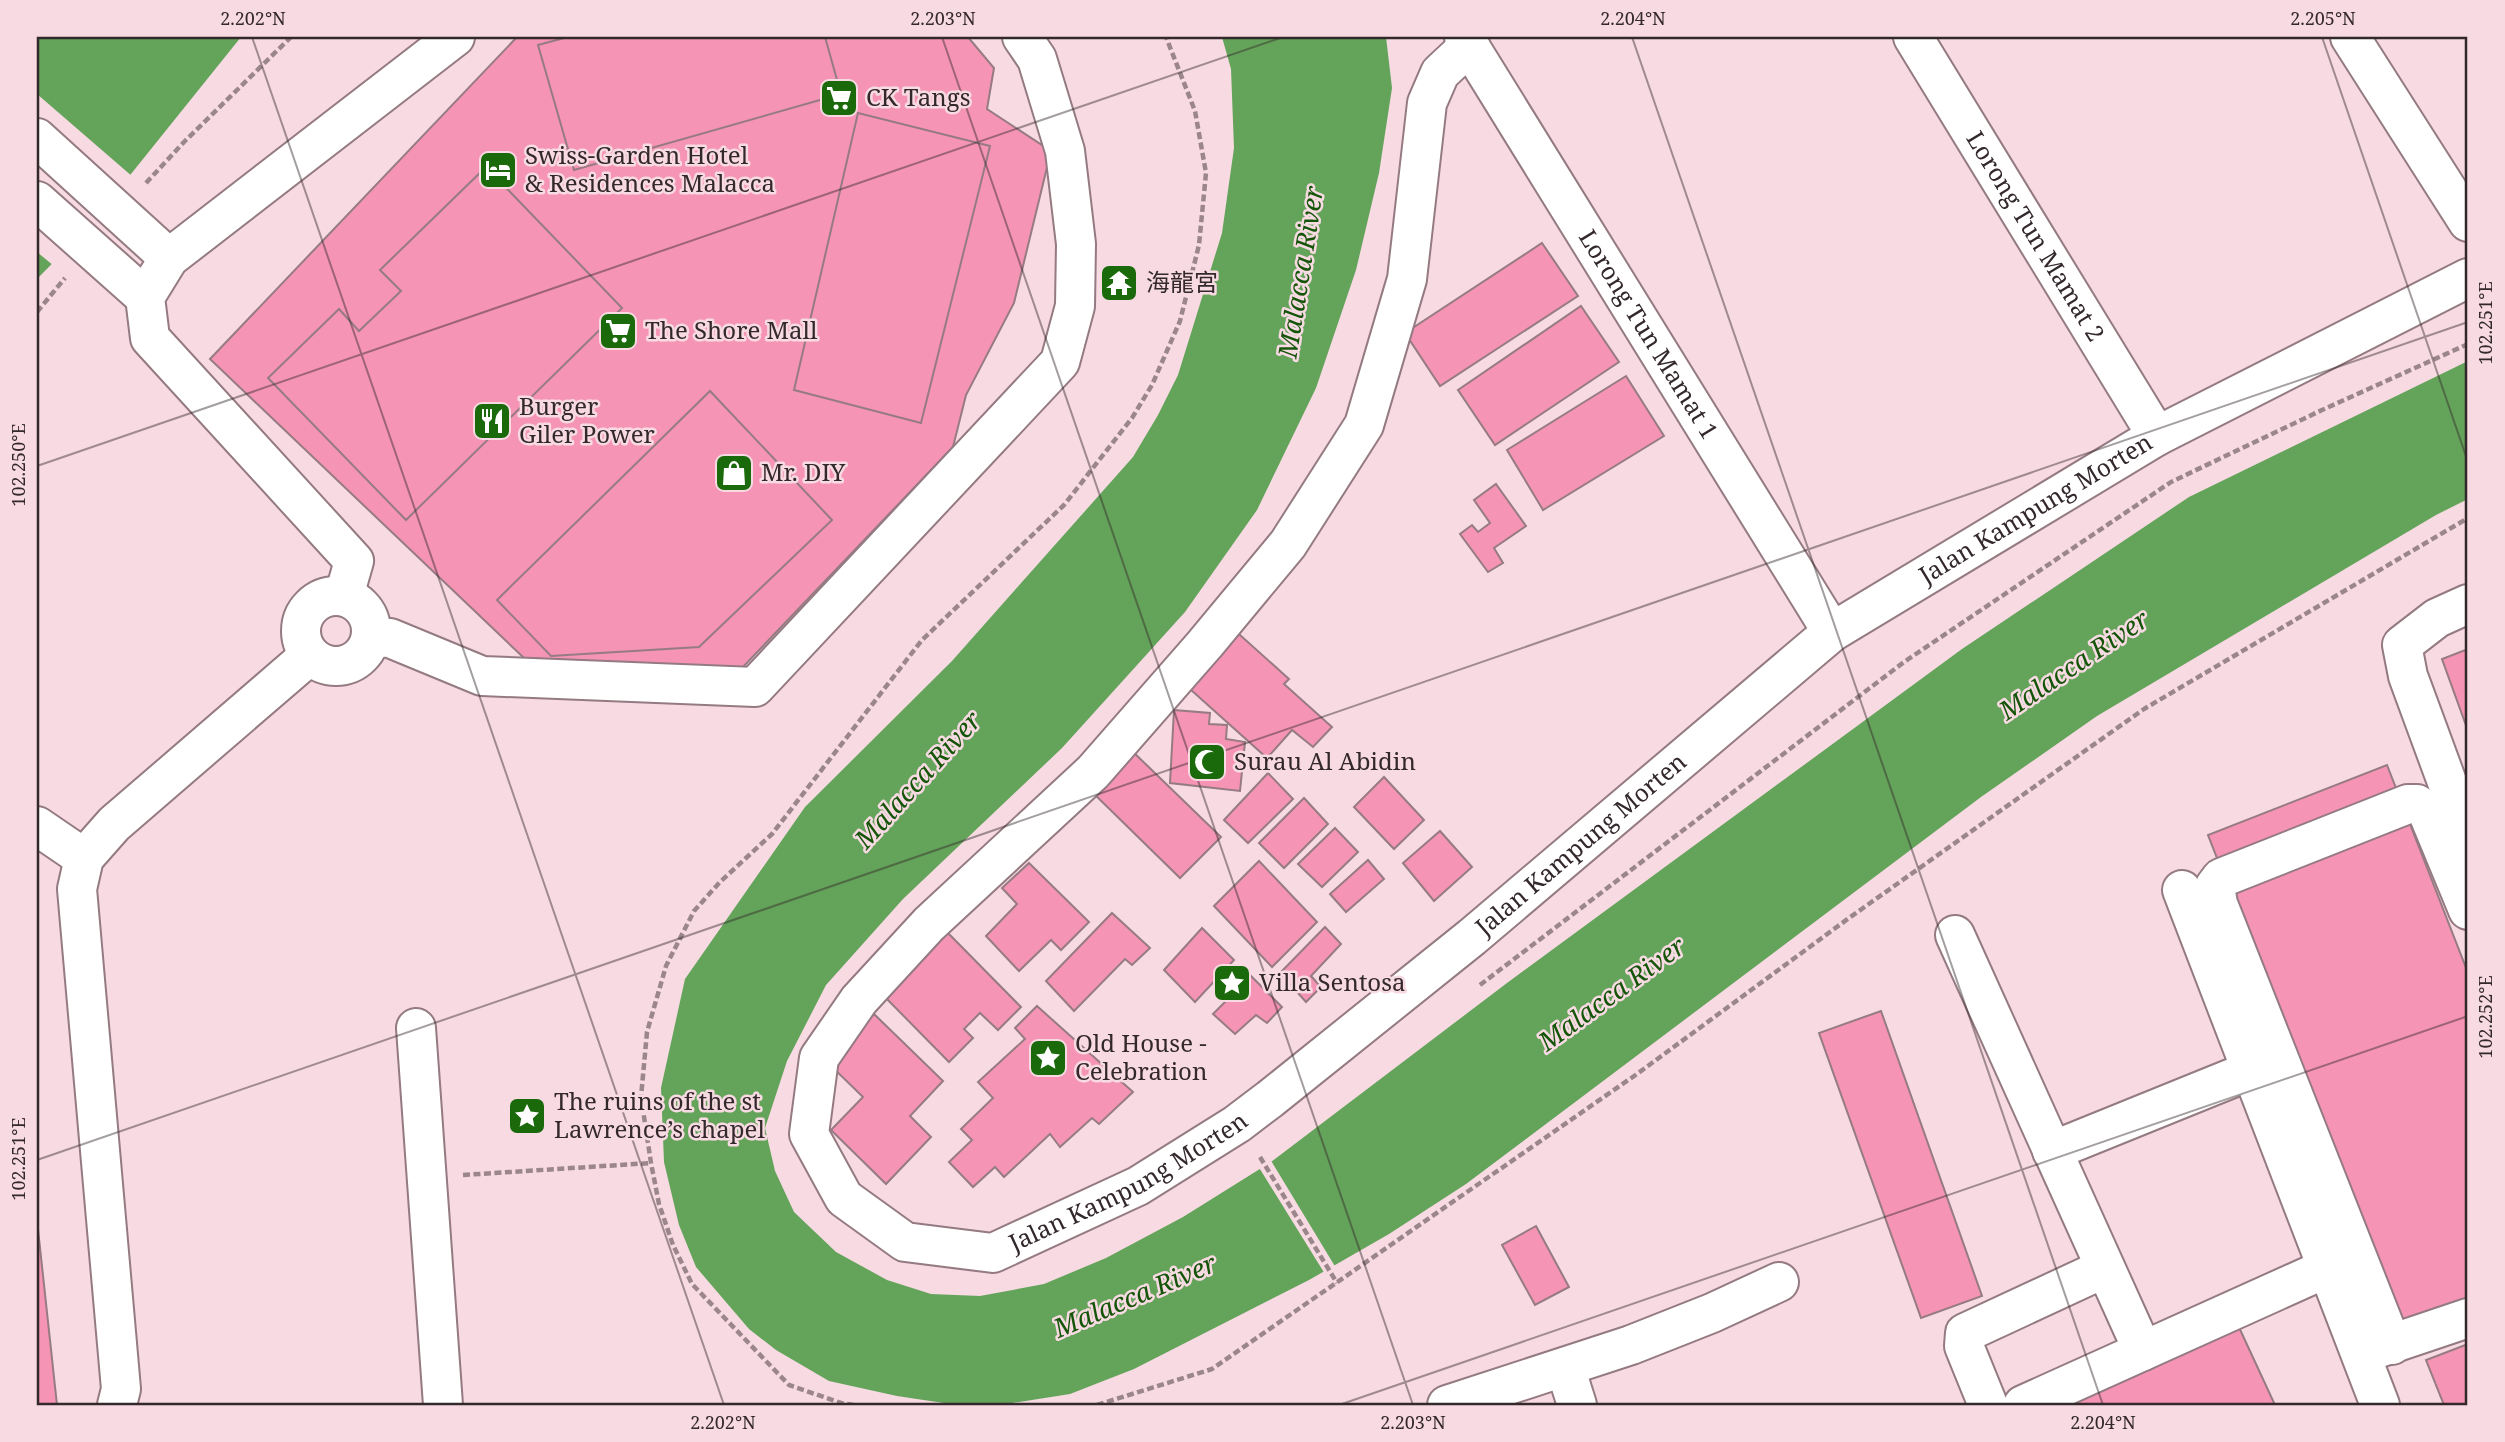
<svg xmlns="http://www.w3.org/2000/svg" width="2505" height="1442" font-family="'Noto Serif','Noto Sans SC',serif">
	<rect width="100%" height="100%" fill="#f7dae2"/>
	<g fill="#64a35a">
		<path d="M38,37H241L90,225L37,279Z"/>
		<path d="M1222,37H1386L1392,88L1379,173L1356,270L1316,388L1257,510L1185,612L1062,748L903,899L826,985L787,1061L765,1128L775,1171L794,1212L836,1252L887,1280L931,1294L980,1296L1044,1284L1106,1258L1183,1217L1271,1162L1507,983L1962,649L2189,497L2468,361V499L2436,515L2097,716L1981,797L1466,1184L1389,1234L1309,1280L1134,1369L1070,1394L1012,1403L957,1405L897,1396L829,1381L776,1350L749,1329L696,1267L679,1225L664,1162L661,1088L685,979L805,807L952,661L1133,457L1158,415L1178,375L1222,233L1234,148L1231,69Z"/>
	</g>
	<g fill="#f7dae2">
		<path d="M37,94L133,177L93,227L54,266L37,252Z"/>
		<path d="M1270,1159L1336,1268L1325,1274L1258,1166Z"/>
	</g>
	<g fill="#f594b5" stroke="#967b83" stroke-width="2">
		<path d="M517,37H968L994,68L987,109L1051,151L1014,303L966,395L953,447L742,668L524,658L210,359Z"/>
		<path d="M568,37H825L841,94L574,170L538,45Z"/>
		<path d="M858,113L990,146L921,423L794,390Z"/>
		<path d="M486,167L622,308L406,520L268,378L339,309L359,331L401,291L380,270Z"/>
		<path d="M1542,243L1578,296L1440,386L1405,333Z"/>
		<path d="M1581,306L1619,362L1495,445L1458,390Z"/>
		<path d="M1626,376L1664,436L1543,510L1507,450Z"/>
		<path d="M710,391L832,520L699,647L551,656L497,600Z"/>
		<path d="M1496,484L1526,526L1494,548L1503,563L1488,572L1460,534L1472,525L1478,532L1490,523L1474,500Z"/>
		<path d="M1230,626L1289,679L1284,684L1332,727L1313,747L1292,730L1267,758L1181,681Z"/>
		<path d="M2468,649V731L2442,659Z"/>
		<path d="M1174,710L1210,713L1209,724L1227,725L1226,739L1245,742L1240,791L1170,783Z"/>
		<path d="M1128,747L1221,837L1180,878L1090,790Z"/>
		<path d="M2387,765L2468,973V1299L2400,1326L2208,835Z"/>
		<path d="M1268,773L1293,799L1248,843L1224,820Z"/>
		<path d="M1384,777L1424,820L1394,849L1354,807Z"/>
		<path d="M1304,798L1328,824L1284,868L1259,843Z"/>
		<path d="M1335,828L1358,852L1322,887L1298,864Z"/>
		<path d="M1440,831L1472,867L1434,901L1403,863Z"/>
		<path d="M1368,860L1384,879L1346,912L1330,894Z"/>
		<path d="M1259,861L1317,922L1272,967L1214,906Z"/>
		<path d="M1029,863L1089,922L1061,950L1051,940L1019,971L986,936L1017,904L1002,888Z"/>
		<path d="M1112,913L1150,948L1132,965L1125,959L1074,1011L1046,981Z"/>
		<path d="M1325,927L1341,944L1311,976L1321,987L1306,1002L1280,973Z"/>
		<path d="M1202,928L1234,960L1195,1002L1164,970Z"/>
		<path d="M946,931L1021,1007L998,1030L980,1013L964,1029L973,1038L949,1062L882,994Z"/>
		<path d="M1251,976L1282,1007L1267,1023L1256,1015L1235,1034L1213,1014Z"/>
		<path d="M1037,1006L1133,1092L1099,1124L1092,1118L1060,1147L1050,1134L1004,1177L995,1167L973,1187L949,1162L972,1140L961,1129L993,1098L978,1082L1025,1039L1015,1028Z"/>
		<path d="M1881,1011L1982,1296L1921,1318L1819,1033Z"/>
		<path d="M874,1014L943,1081L910,1116L931,1137L886,1184L831,1130L863,1097L827,1062Z"/>
		<path d="M37,1220L57,1405H37Z"/>
		<path d="M1536,1226L1569,1287L1535,1305L1502,1245Z"/>
		<path d="M2237,1323L2275,1405H2061Z"/>
		<path d="M2468,1344V1405H2444L2426,1360Z"/>
	</g>
	<g fill="none" stroke-linecap="round" stroke-linejoin="round">
		<defs>
			<g id="minor">
				<path id="s1" d="M1464,37L1832,632"/>
				<path id="s2" d="M1913,37L2157,436"/>
				<path d="M2350,37L2468,222"/>
				<path id="s3" d="M1470,45L1440,73L1427,103L1407,279L1364,425L1288,544L1205,644L1093,772L929,924L859,1000L819,1058L809,1134L844,1198L905,1242L993,1253L1138,1186L1237,1124L1270,1099L1472,937L1832,632L2157,436L2468,278"/>
				<path d="M37,138L169,258"/>
				<path d="M37,201L145,297"/>
				<circle cx="336" cy="631" r="35"/>
				<path d="M344,596L354,561L150,338L145,297L169,258L455,37"/>
				<path d="M2468,604L2437,618L2402,645L2408,676L2468,839"/>
				<path d="M371,637L390,638L482,676L755,687L1060,362L1075,306L1076,244L1065,151L1037,59L1022,37"/>
				<path d="M37,826L84,858"/>
				<path d="M2182,890L2380,1405"/>
				<path d="M1955,935L2143,1351"/>
				<path d="M416,1028L443,1405"/>
				<path d="M2052,1151L2252,1070"/>
				<path d="M2392,1345L2218,904L2215,886L2221,878L2408,804H2417L2427,811L2468,910"/>
				<path d="M2367,1352L2468,1318"/>
				<path d="M1565,1367L1577,1405"/>
				<path d="M117,1405L121,1389L77,889L84,858L114,824L310,655"/>
				<path d="M1447,1405L1631,1345L1712,1313L1779,1282"/>
				<path d="M1988,1405L1964,1346L1965,1333L2105,1268"/>
				<path d="M2023,1405L2327,1268"/>
			</g>
		</defs>
		<use href="#minor" stroke="#947a81" stroke-width="42"/>
		<g stroke="#9b868c" stroke-width="4.5" stroke-dasharray="7 3.5" stroke-linecap="butt">
			<path d="M146,183L184,142L291,37"/>
			<path d="M37,312L65,278"/>
			<path d="M1480,985L1904,662L2171,482L2322,410L2468,344"/>
			<path d="M1260,1157L1337,1283"/>
			<path d="M463,1175L651,1163"/>
			<path d="M854,1405L841,1403L789,1385L692,1284L673,1245L659,1204L651,1163L641,1097L647,1032L666,966L694,911L720,882L772,834L922,640L1064,505L1132,418L1152,385L1180,321L1199,245L1206,173L1195,111L1166,37"/>
			<path d="M1097,1405L1212,1369L1637,1074L1849,918L2144,709L2468,518"/>
		</g>
		<use href="#minor" stroke="#fff" stroke-width="38"/>
	</g>
	<path fill="none" stroke="#33282b" stroke-width="2" stroke-opacity="0.45" d="M252,37L724,1405M942,37L1413,1405M1632,37L2103,1405M2322,37L2468,462M37,466L1283,37M37,1160L2468,322M1339,1405L2468,1016"/>
	<defs>
		<symbol id="supermarket-square" viewBox="-11 -11 22 22"><rect x="-9" y="-9" width="18" height="18" rx="4" fill="#1a6a0c" stroke="#f7dae2"/><path d="M-6-5.5h2.5l.6 2H6L4.5 2H-2.5L-4.4-4H-6ZM-1.5 3.2a1.3 1.3 0 1 0 .1 0ZM3 3.2a1.3 1.3 0 1 0 .1 0Z" fill="#fff"/></symbol>
		<symbol id="hotel-square" viewBox="-11 -11 22 22"><rect x="-9" y="-9" width="18" height="18" rx="4" fill="#1a6a0c" stroke="#f7dae2"/><path d="M-6-4.5h1.5V1H6V5H4.5V3h-9V5H-6ZM-4 0a1.8 1.8 0 1 1 3.6 0ZM.5 0V-2.5h3Q6-2.5 6 0Z" fill="#fff"/></symbol>
		<symbol id="temple-square" viewBox="-11 -11 22 22"><rect x="-9" y="-9" width="18" height="18" rx="4" fill="#1a6a0c" stroke="#f7dae2"/><path d="M0-6L5-2H3V0L6.5 2.5H4V6H1.5V3h-3V6H-4V2.5H-6.5L-3 0V-2H-5Z" fill="#fff"/></symbol>
		<symbol id="restaurant-square" viewBox="-11 -11 22 22"><rect x="-9" y="-9" width="18" height="18" rx="4" fill="#1a6a0c" stroke="#f7dae2"/><path d="M-5-6h1v4h1v-4h1v4h1v-4h1v5L-1.5 .5V6h-2V.5L-5-1ZM5-6V6H3V1.5H1.5Q1.5-4 5-6Z" fill="#fff"/></symbol>
		<symbol id="shop-square" viewBox="-11 -11 22 22"><rect x="-9" y="-9" width="18" height="18" rx="4" fill="#1a6a0c" stroke="#f7dae2"/><path d="M-5-2.5h2.3a2.7 3.5 0 0 1 5.4 0H5L5.5 6h-11ZM-1.5-2.5h3a1.5 2.3 0 0 0-3 0Z" fill="#fff"/></symbol>
		<symbol id="mosque-square" viewBox="-11 -11 22 22"><rect x="-9" y="-9" width="18" height="18" rx="4" fill="#1a6a0c" stroke="#f7dae2"/><path d="M3.5-4.9A6 6 0 1 0 3.5 4.9A5 5 0 1 1 3.5-4.9Z" fill="#fff"/></symbol>
		<symbol id="sight-square" viewBox="-11 -11 22 22"><rect x="-9" y="-9" width="18" height="18" rx="4" fill="#1a6a0c" stroke="#f7dae2"/><path d="M0-6L1.8-2.2L6-1.7L2.9 1.2L3.7 5.4L0 3.3L-3.7 5.4L-2.9 1.2L-6-1.7L-1.8-2.2Z" fill="#fff"/></symbol>
	</defs>
	<g fill-rule="evenodd">
		<use href="#supermarket-square" x="817" y="76" width="44" height="44"/>
		<use href="#hotel-square" x="476" y="148" width="44" height="44"/>
		<use href="#temple-square" x="1097" y="261" width="44" height="44"/>
		<use href="#supermarket-square" x="596" y="309" width="44" height="44"/>
		<use href="#restaurant-square" x="470" y="399" width="44" height="44"/>
		<use href="#shop-square" x="712" y="451" width="44" height="44"/>
		<use href="#mosque-square" x="1185" y="740" width="44" height="44"/>
		<use href="#sight-square" x="1210" y="961" width="44" height="44"/>
		<use href="#sight-square" x="1026" y="1036" width="44" height="44"/>
		<use href="#sight-square" x="505" y="1094" width="44" height="44"/>
	</g>
	<g text-anchor="middle" stroke-width="5" stroke-linejoin="round" paint-order="stroke">
		<g font-size="24" fill="#33282b" stroke="#f7dae2" text-anchor="start">
			<text x="866" y="106">CK Tangs</text>
			<text x="525" y="164">Swiss-Garden Hotel<tspan x="525" dy="28">&amp; Residences Malacca</tspan></text>
			<text x="1146" y="291">海龍宮</text>
			<text x="645" y="339">The Shore Mall</text>
			<text x="519" y="415">Burger<tspan x="519" dy="28">Giler Power</tspan></text>
			<text x="761" y="481">Mr. DIY</text>
			<text x="1234" y="770">Surau Al Abidin</text>
			<text x="1259" y="991">Villa Sentosa</text>
			<text x="1075" y="1052">Old House -<tspan x="1075" dy="28">Celebration</tspan></text>
			<text x="554" y="1110">The ruins of the st<tspan x="554" dy="28">Lawrence’s chapel</tspan></text>
		</g>
		<g font-size="24" fill="#33282b" stroke="#f7dae2">
			<text dy="8" stroke="none"><textPath href="#s2" startOffset="234">Lorong Tun Mamat 2</textPath></text>
			<text dy="8" stroke="none"><textPath href="#s1" startOffset="350">Lorong Tun Mamat 1</textPath></text>
			<text dy="8" stroke="none"><textPath href="#s3" startOffset="2842">Jalan Kampung Morten</textPath></text>
			<text dy="8" stroke="none"><textPath href="#s3" startOffset="2275">Jalan Kampung Morten</textPath></text>
			<text dy="8" stroke="none"><textPath href="#s3" startOffset="1708">Jalan Kampung Morten</textPath></text>
		</g>
		<g font-size="26" font-style="italic" fill="#145509" stroke="#f7dae2">
			<text transform="translate(1301 272) rotate(-81)" y="9">Malacca River</text>
			<text transform="translate(2074 665) rotate(-34)" y="9">Malacca River</text>
			<text transform="translate(918 780) rotate(-48)" y="9">Malacca River</text>
			<text transform="translate(1612 994) rotate(-36)" y="9">Malacca River</text>
			<text transform="translate(1135 1296) rotate(-23)" y="9">Malacca River</text>
		</g>
	</g>
	<rect width="2505" height="1442" fill="none" stroke="#f7dae2" stroke-width="77"/>
	<rect x="38" y="38" width="2428" height="1366" fill="none" stroke="#33282b" stroke-width="2.5"/>
	<g font-size="18" text-anchor="middle" fill="#33282b">
		<text x="253" y="25">2.202°N</text>
		<text x="943" y="25">2.203°N</text>
		<text x="1633" y="25">2.204°N</text>
		<text x="2323" y="25">2.205°N</text>
		<text transform="translate(2486 323) rotate(-90)" y="6">102.251°E</text>
		<text transform="translate(19 465) rotate(-90)" y="6">102.250°E</text>
		<text transform="translate(2486 1017) rotate(-90)" y="6">102.252°E</text>
		<text transform="translate(19 1159) rotate(-90)" y="6">102.251°E</text>
		<text x="723" y="1429">2.202°N</text>
		<text x="1413" y="1429">2.203°N</text>
		<text x="2103" y="1429">2.204°N</text>
	</g>
</svg>
